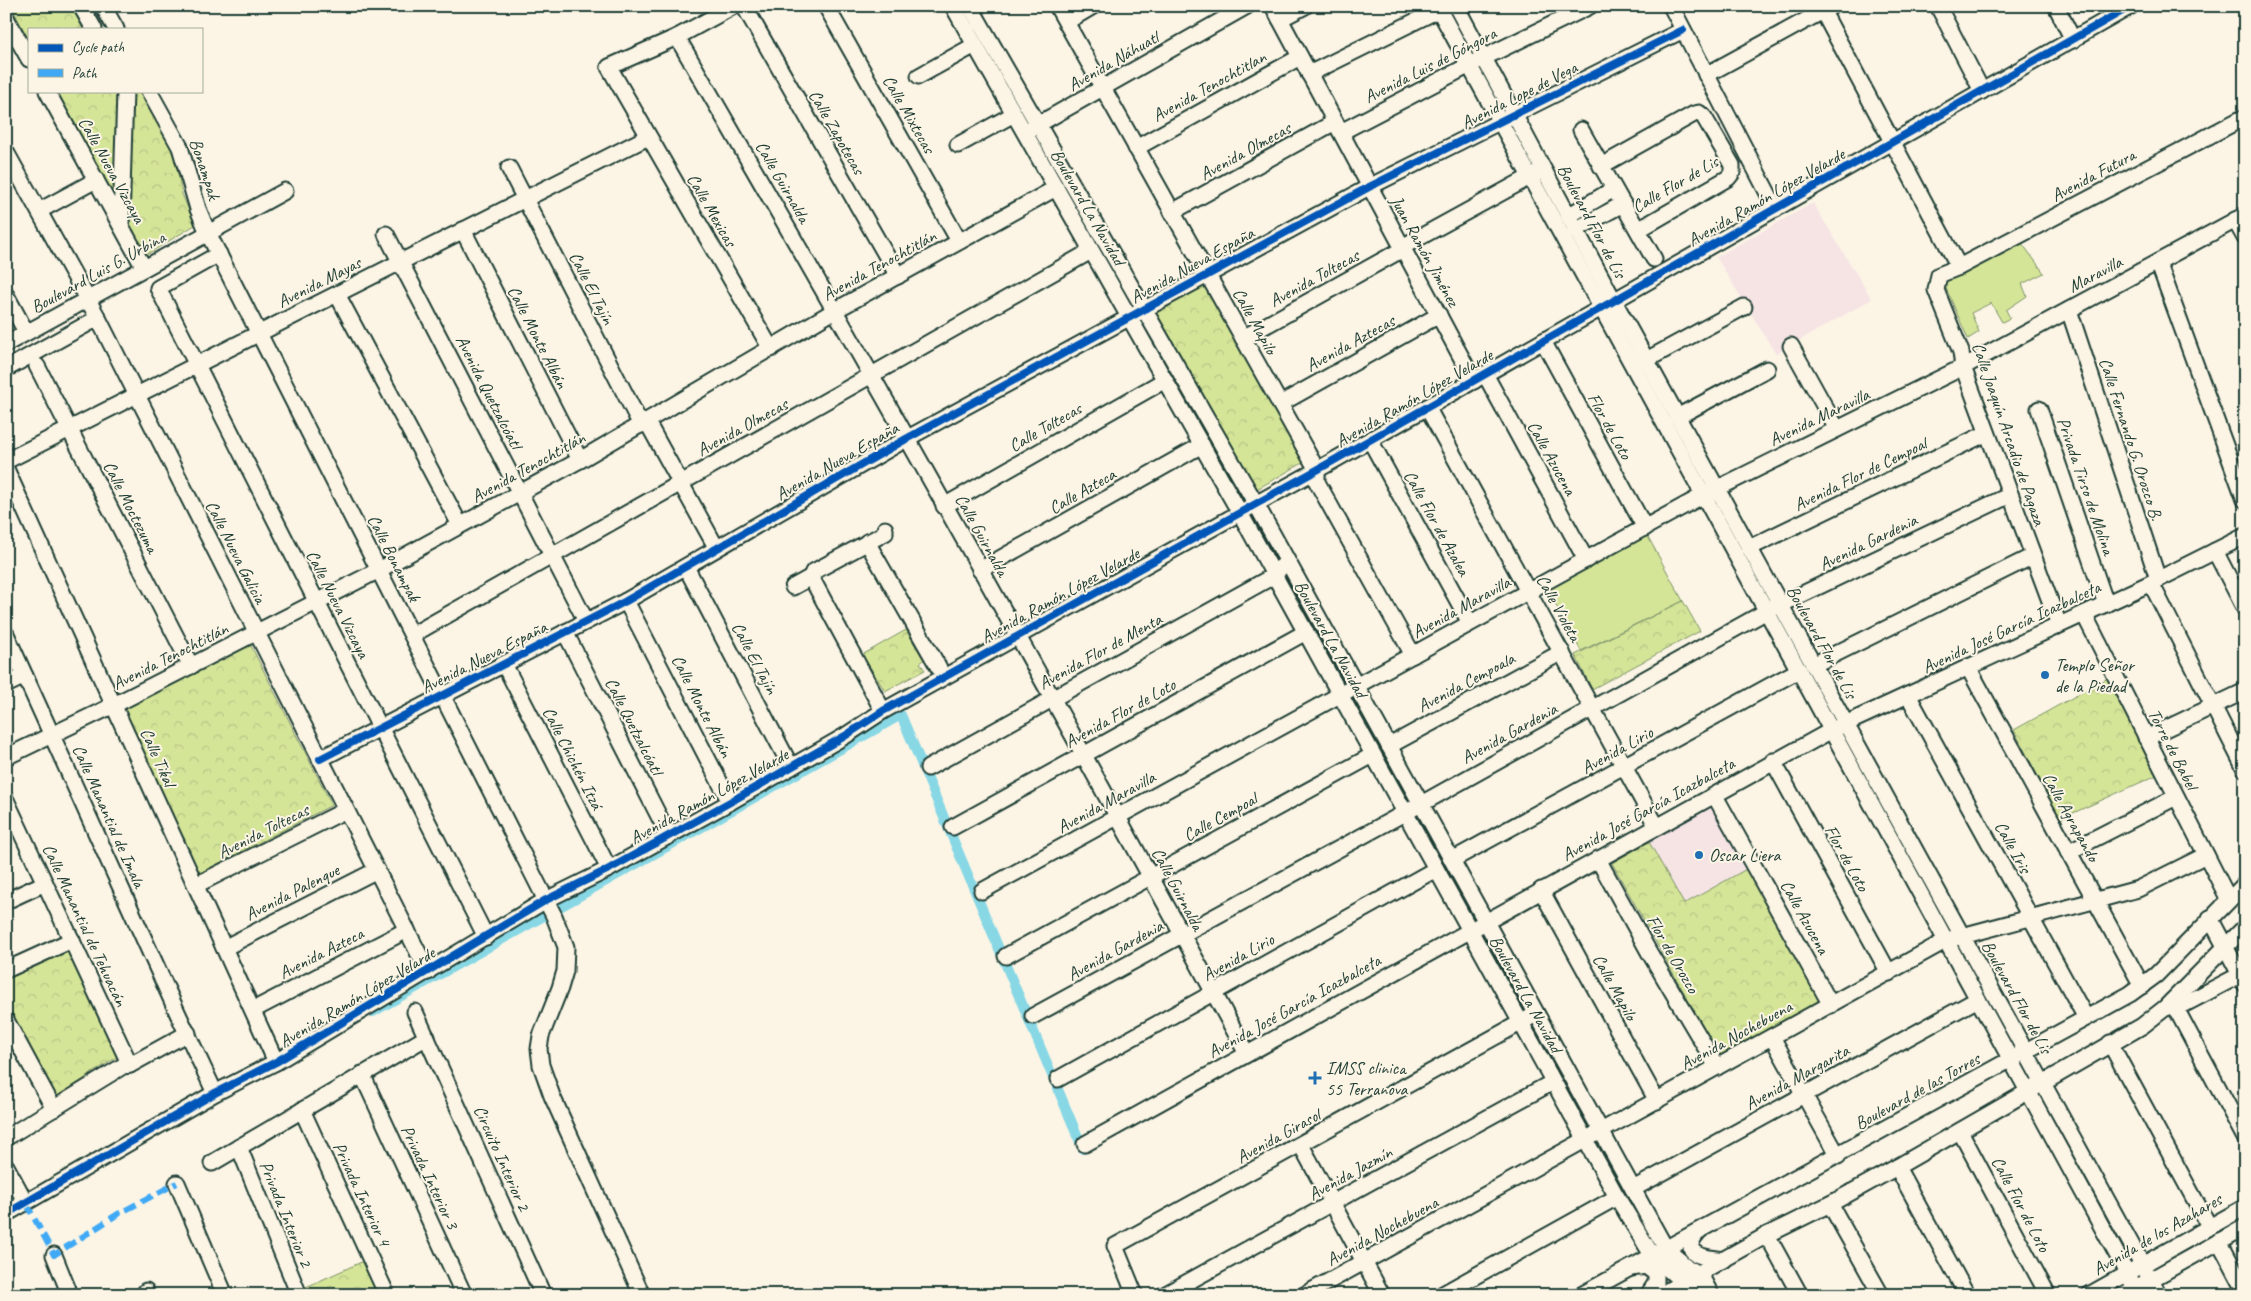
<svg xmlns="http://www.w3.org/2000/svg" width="2251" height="1301" font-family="Caveat,sans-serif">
	<defs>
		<pattern id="forest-crowns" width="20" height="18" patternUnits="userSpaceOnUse" patternTransform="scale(1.25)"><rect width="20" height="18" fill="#d5e598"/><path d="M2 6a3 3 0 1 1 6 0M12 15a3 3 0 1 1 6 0" fill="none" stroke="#b6c584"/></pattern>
	</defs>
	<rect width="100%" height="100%" fill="#fcf5e5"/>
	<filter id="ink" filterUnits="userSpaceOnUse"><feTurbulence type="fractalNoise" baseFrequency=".02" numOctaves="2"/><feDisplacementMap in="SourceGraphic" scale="10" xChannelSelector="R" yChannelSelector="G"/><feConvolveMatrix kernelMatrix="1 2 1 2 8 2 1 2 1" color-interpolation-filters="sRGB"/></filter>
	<g filter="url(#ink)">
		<g fill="#f6e4e5">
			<path d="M1813,203L1872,299L1776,354L1716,257Z"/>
			<path d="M1714,804L1750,867L1683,905L1649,842Z"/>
		</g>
		<g fill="#d5e598" stroke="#7a9166">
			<path d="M2021,242L2044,273L2022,284L2027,296L2006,310L2010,318L2002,322L1991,303L1971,313L1979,332L1968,339L1942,279Z"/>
			<path d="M1647,535L1683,601L1581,651L1547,589Z"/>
		</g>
		<g fill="url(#forest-crowns)" stroke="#7a9166">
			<path d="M11,6H71L83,29H29V40Z"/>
			<path d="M57,91H116V200Z"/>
			<path d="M130,91H140L174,153L182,194L195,225L146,255L130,225Z"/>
			<path d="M1205,282L1306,461L1257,489L1155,310Z"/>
			<path d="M1683,601L1700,631L1592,689L1575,655Z"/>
			<path d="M906,630L924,660L920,663L925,670L885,691L862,655Z"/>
			<path d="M248,640L332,805L198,874L119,705Z"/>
			<path d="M2108,678L2157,775L2060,819L2014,730Z"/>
			<path d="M1649,842L1684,904L1750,867L1823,999L1719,1056L1612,863Z"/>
			<path d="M66,947L120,1055L55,1098L6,1007V976Z"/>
			<path d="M368,1259L384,1295H309L306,1287Z"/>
		</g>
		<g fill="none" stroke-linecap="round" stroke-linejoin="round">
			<path stroke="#88d7e5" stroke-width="10" d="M373,1012L901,715L1083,1149"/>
			<defs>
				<g id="minor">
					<path d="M81,6L94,29"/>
					<path d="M103,6L116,29"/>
					<path d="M734,6L677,37L609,67L771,349"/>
					<path d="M744,6L898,276"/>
					<path d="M826,6L959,241"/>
					<path d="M953,6L1240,513L1617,1197L1652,1255L1684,1283"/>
					<path d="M970,6L1256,504L1666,1249L1688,1268L1700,1274L1711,1295"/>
					<path d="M1057,6L1317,470V482L1413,655"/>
					<path d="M1273,6L1474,381"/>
					<path d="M1437,6L2139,1295"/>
					<path d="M1456,6L1614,301L2159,1295"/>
					<path d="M1671,6L1776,209"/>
					<path d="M1820,6L1959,267"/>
					<path d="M1938,6L1982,91"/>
					<path d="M2056,6L2073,40"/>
					<path d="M6,18L29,59"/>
					<path d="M1280,19L1305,6"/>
					<path d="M1066,22L1093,6"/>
					<path d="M677,37C873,373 1062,712 1247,1054"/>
					<path d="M1309,74L1446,6"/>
					<path d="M1706,75L1832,6"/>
					<path d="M919,76L975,45"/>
					<path d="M47,91L144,268"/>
					<path d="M149,91L180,147L198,209L208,233L554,916L566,947L565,971L560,988L541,1036L539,1049L541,1065L552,1096L642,1295"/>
					<path d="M1030,129L1247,6"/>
					<path d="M1581,130L1654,259"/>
					<path d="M1341,132L1483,58L1590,6"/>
					<path d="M958,145L1014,114"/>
					<path d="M1136,148L1300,57"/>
					<path d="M6,152L98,318L428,972"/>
					<path d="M1601,166L1694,114L1699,113L1704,117L1732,165V173L1728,178L1638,230"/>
					<path d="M509,168L641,425"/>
					<path d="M39,211L96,180"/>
					<path d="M1172,212L1335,122"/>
					<path d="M1568,216L1614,189"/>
					<path d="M2235,220L2245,238"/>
					<path d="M121,225L125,91"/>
					<path d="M463,230L580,460"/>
					<path d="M1575,230L1623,204"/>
					<path d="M386,234L586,621"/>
					<path d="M1402,247L1539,172"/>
					<path d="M219,254L158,288L486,937"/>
					<path d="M2158,262L2245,500"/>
					<path d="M337,294L460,525"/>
					<path d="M6,295L26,332"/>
					<path d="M2069,310L2158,579"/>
					<path d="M1243,338L1403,249"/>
					<path d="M1543,341L1645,528"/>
					<path d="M6,344L285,191"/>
					<path d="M1791,346L1837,429"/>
					<path d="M1637,365L1744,307"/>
					<path d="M37,366L191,666"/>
					<path d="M6,369L98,318"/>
					<path d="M1485,374L1586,560"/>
					<path d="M1280,404L1439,315"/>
					<path d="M1427,407L1657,827"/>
					<path d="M2039,409L2106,604"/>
					<path d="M1677,417L1767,369"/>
					<path d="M647,422L716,547"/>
					<path d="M1370,440L1470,623"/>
					<path d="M6,461L648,137"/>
					<path d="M6,469L276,1062"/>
					<path d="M944,506L1165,380"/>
					<path d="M867,542L939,668"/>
					<path d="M1749,548L1987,433"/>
					<path d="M2215,551L2245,609"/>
					<path d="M686,567L791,767"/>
					<path d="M980,570L1202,445"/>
					<path d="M2151,583L2245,769"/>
					<path d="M793,587L811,577"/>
					<path d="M626,601L730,802"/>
					<path d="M2084,614L2229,900"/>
					<path d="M2059,625L1963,367L1961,352L1936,290L1939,275L1959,267L2245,117"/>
					<path d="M565,632L669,836"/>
					<path d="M6,634L178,1014L215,1093"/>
					<path d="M412,635L1091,251"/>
					<path d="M504,664L609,869"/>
					<path d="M1813,665L2033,556"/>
					<path d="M1968,667L2142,986"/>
					<path d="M6,685L25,676"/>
					<path d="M1908,695L2086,1018"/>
					<path d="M883,711L811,577L813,572L885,533V529"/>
					<path d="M2146,738L2245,691"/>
					<path d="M1389,746L1562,652"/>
					<path d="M6,757L114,705L379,570L580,460L834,311L1056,188"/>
					<path d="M320,759L626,601L906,439L1369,187L1683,30"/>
					<path d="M1773,761L1889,973"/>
					<path d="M928,768L1275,575L1281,567"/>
					<path d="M1715,796L1831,1005"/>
					<path d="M6,800L130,1065"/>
					<path d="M953,827L1306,632"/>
					<path d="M2068,852L2176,797"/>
					<path d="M1598,859L1649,952L1717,1067"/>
					<path d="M1452,860L1799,670"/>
					<path d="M196,885L346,810"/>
					<path d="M1541,890L1657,1101"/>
					<path d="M982,891L1704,495L1963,367L2245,215"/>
					<path d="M6,901L45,883"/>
					<path d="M2210,918L2245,984"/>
					<path d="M224,948L377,870"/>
					<path d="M1006,956L1373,755"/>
					<path d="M6,970L72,940"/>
					<path d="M2172,1001L2245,1138"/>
					<path d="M2175,1009L2240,975"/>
					<path d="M253,1010L407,930"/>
					<path d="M415,1012L543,1295"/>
					<path d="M1033,1016L1421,804L1767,611L2010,495"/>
					<path d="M6,1020L54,1109"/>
					<path d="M1772,1037L1838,1156"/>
					<path d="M2110,1043L2209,1226"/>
					<path d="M362,1074L464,1295"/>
					<path d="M1058,1079L1436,869"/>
					<path d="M302,1110L387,1295"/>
					<path d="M1960,1131L2048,1295"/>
					<path d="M9,1136L123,1066L130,1065L188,1033"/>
					<path d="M1085,1144L1832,730L2151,583L2245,536"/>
					<path d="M1301,1145L1382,1295"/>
					<path d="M239,1147L299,1295"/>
					<path d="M212,1163L427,1037"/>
					<path d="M6,1166L26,1203"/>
					<path d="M1897,1167L1967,1295"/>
					<path d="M177,1183L225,1295"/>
					<path d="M1633,1189L1978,999"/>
					<path d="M1830,1204L1881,1295"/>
					<path d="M6,1214L215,1093L276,1062L546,900L609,869L730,802L845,736L883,711L1317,470L2131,6"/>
					<path d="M1699,1231C1677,1255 1705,1258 1724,1260"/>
					<path d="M1767,1235L1800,1295"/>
					<path d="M2219,1241L2245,1290"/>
					<path d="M54,1255L70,1295"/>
					<path d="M1631,1268L1646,1266L1656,1274V1283L1648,1295"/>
					<path d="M1690,1280L1698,1295"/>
					<path d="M146,1291L147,1295"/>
					<path d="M1135,1295L1115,1246L1529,1018"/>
					<path d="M1164,1295L1553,1082"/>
					<path d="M1304,1295L1947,940L2138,889L2206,855"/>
					<path d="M1441,1295L1617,1197"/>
					<path d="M1581,1295L2130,994L2156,975L2245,884"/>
					<path d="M1660,1295L1767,1235L1830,1204L1897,1167L2142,1026L2165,1008L2245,927"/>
					<path d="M2089,1295L2245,1207"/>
					<path d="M2123,1295L2245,1227"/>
				</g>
			</defs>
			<use href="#minor" stroke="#1f3d34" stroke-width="19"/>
			<use href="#minor" stroke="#fcf5e5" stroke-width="15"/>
			<path stroke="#3fa9f5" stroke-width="6" stroke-dasharray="12 6" stroke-linecap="butt" d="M26,1203L54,1255L118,1214L177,1183"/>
			<defs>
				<g id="cycleway">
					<path d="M320,759L626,601L906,439L1369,187L1683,30"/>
					<path d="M6,1214L215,1093L276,1062L546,900L609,869L730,802L845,736L883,711L1317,470L2131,6"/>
				</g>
			</defs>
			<use href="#cycleway" stroke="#fcf5e5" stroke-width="11"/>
			<use href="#cycleway" stroke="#0057b8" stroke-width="8"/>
		</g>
	</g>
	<g fill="#1f6fb2" stroke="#fcf5e5" stroke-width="2">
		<circle cx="2045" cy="675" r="5"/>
		<circle cx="1699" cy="855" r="5"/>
		<path d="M1312.5 1070.5h5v5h5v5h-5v5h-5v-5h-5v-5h5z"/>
	</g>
	<g text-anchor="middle" stroke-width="4" stroke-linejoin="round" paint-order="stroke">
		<g font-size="18" fill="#1f3d34" stroke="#fcf5e5">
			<text transform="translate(1113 61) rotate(-30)" y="6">Avenida Náhuatl</text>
			<text transform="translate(1430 65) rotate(-27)" y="6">Avenida Luis de Góngora</text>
			<text transform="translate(1209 86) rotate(-29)" y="6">Avenida Tenochtitlan</text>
			<text transform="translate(1519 95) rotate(-27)" y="6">Avenida Lope de Vega</text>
			<text transform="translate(909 114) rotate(60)" y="6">Calle Mixtecas</text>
			<text transform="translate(837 132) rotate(60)" y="6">Calle Zapotecas</text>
			<text transform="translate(1245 151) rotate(-29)" y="6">Avenida Olmecas</text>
			<text transform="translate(205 169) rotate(72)" y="6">Bonampak</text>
			<text transform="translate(112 170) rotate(61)" y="6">Calle Nueva Vizcaya</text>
			<text transform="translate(2093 175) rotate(-28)" y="6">Avenida Futura</text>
			<text transform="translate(783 182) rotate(60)" y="6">Calle Guirnalda</text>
			<text transform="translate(1675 184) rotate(-30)" y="6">Calle Flor de Lis</text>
			<text transform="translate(1766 197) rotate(-30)" y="6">Avenida Ramón López Velarde</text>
			<text transform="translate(1088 207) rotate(60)" y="6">Boulevard La Navidad</text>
			<text transform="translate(712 210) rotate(60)" y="6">Calle Mexicas</text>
			<text transform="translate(1592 221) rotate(62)" y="6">Boulevard Flor de Lis</text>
			<text transform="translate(1425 251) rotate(61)" y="6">Juan Ramón Jiménez</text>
			<text transform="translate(879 265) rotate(-29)" y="6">Avenida Tenochtitlán</text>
			<text transform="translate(1192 265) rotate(-29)" y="6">Avenida Nueva España</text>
			<text transform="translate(98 272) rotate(-29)" y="6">Boulevard Luis G. Urbina</text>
			<text transform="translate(2095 274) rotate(-28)" y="6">Maravilla</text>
			<text transform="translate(1314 278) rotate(-29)" y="6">Avenida Toltecas</text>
			<text transform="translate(319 282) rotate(-27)" y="6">Avenida Mayas</text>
			<text transform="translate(592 288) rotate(63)" y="6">Calle El Tajín</text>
			<text transform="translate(1255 321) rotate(61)" y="6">Calle Mapilo</text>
			<text transform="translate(538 337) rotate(63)" y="6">Calle Monte Albán</text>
			<text transform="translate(1350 343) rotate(-29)" y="6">Avenida Aztecas</text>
			<text transform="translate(489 392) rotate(63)" y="6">Avenida Quetzalcóatl</text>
			<text transform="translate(1414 398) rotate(-30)" y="6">Avenida Ramón López Velarde</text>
			<text transform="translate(1819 417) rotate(-26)" y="6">Avenida Maravilla</text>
			<text transform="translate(1610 426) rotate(61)" y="6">Flor de Loto</text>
			<text transform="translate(742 427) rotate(-29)" y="6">Avenida Olmecas</text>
			<text transform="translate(1045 427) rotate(-30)" y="6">Calle Toltecas</text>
			<text transform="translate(2009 434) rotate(71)" y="6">Calle Joaquín Arcadio de Pagaza</text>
			<text transform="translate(2131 439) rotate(72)" y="6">Calle Fernando G. Orozco B.</text>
			<text transform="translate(1552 458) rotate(61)" y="6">Calle Azucena</text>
			<text transform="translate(837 461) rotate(-30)" y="6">Avenida Nueva España</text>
			<text transform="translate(528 467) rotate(-29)" y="6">Avenida Tenochtitlán</text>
			<text transform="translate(1860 474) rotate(-26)" y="6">Avenida Flor de Cempoal</text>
			<text transform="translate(2086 486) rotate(71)" y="6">Privada Tirso de Molina</text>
			<text transform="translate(1082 491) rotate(-30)" y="6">Calle Azteca</text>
			<text transform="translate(131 507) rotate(63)" y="6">Calle Moctezuma</text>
			<text transform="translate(1437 523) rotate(61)" y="6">Calle Flor de Azalea</text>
			<text transform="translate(982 535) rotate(61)" y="6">Calle Guirnalda</text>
			<text transform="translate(1868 542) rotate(-26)" y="6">Avenida Gardenia</text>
			<text transform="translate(236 552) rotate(63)" y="6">Calle Nueva Galicia</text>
			<text transform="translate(394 558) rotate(63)" y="6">Calle Bonampak</text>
			<text transform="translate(1060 595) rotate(-29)" y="6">Avenida Ramón López Velarde</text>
			<text transform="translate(338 604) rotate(63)" y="6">Calle Nueva Vizcaya</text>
			<text transform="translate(1461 607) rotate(-29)" y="6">Avenida Maravilla</text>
			<text transform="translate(1559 608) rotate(61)" y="6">Calle Violeta</text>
			<text transform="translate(2011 627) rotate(-25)" y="6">Avenida José García Icazbalceta</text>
			<text transform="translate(1331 639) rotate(61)" y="6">Boulevard La Navidad</text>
			<text transform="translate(1822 642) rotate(61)" y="6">Boulevard Flor de Lis</text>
			<text transform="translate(1100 651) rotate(-29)" y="6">Avenida Flor de Menta</text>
			<text transform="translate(170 656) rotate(-27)" y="6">Avenida Tenochtitlán</text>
			<text transform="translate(484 657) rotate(-27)" y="6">Avenida Nueva España</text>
			<text transform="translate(755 658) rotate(62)" y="6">Calle El Tajín</text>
			<text transform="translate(1466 682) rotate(-28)" y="6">Avenida Cempoala</text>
			<text transform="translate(702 706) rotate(63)" y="6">Calle Monte Albán</text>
			<text transform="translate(1120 713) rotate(-29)" y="6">Avenida Flor de Loto</text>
			<text transform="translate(634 726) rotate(63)" y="6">Calle Quetzalcóatl</text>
			<text transform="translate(1509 733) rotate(-29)" y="6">Avenida Gardenia</text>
			<text transform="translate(2173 749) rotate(63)" y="6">Torre de Babel</text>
			<text transform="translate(1617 750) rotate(-29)" y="6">Avenida Lirio</text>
			<text transform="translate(158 757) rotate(66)" y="6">Calle Tikal</text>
			<text transform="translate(573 758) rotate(63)" y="6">Calle Chichén Itzá</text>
			<text transform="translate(709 796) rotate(-29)" y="6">Avenida Ramón López Velarde</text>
			<text transform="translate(1106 802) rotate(-29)" y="6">Avenida Maravilla</text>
			<text transform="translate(1648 809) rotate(-29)" y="6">Avenida José García Icazbalceta</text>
			<text transform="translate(109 816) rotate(66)" y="6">Calle Manantial de Imala</text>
			<text transform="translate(1220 817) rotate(-29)" y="6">Calle Cempoal</text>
			<text transform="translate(2071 817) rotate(61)" y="6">Calle Agrapando</text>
			<text transform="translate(263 831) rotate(-27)" y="6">Avenida Toltecas</text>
			<text transform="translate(2013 847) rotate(61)" y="6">Calle Iris</text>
			<text transform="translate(1847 858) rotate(61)" y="6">Flor de Loto</text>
			<text transform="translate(1178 889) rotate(62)" y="6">Calle Guirnalda</text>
			<text transform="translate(292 892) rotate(-27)" y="6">Avenida Palenque</text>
			<text transform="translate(1805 917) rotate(61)" y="6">Calle Azucena</text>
			<text transform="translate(85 925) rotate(65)" y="6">Calle Manantial de Tehuacán</text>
			<text transform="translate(1115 950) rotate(-29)" y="6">Avenida Gardenia</text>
			<text transform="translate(321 953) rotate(-27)" y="6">Avenida Azteca</text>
			<text transform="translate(1673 954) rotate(60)" y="6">Flor de Orozco</text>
			<text transform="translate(1238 957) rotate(-29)" y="6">Avenida Lirio</text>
			<text transform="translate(1615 987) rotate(61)" y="6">Calle Mapilo</text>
			<text transform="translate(1526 994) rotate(61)" y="6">Boulevard La Navidad</text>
			<text transform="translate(357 997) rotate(-31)" y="6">Avenida Ramón López Velarde</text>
			<text transform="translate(2017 997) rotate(61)" y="6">Boulevard Flor de Lis</text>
			<text transform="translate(1294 1006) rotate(-29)" y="6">Avenida José García Icazbalceta</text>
			<text transform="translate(1736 1035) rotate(-29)" y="6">Avenida Nochebuena</text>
			<text transform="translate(1797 1077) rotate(-29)" y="6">Avenida Margarita</text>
			<text transform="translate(1917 1091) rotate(-29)" y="6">Boulevard de las Torres</text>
			<text transform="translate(1278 1136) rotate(-29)" y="6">Avenida Girasol</text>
			<text transform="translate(502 1158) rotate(66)" y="6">Circuito Interior 2</text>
			<text transform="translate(1350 1173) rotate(-29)" y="6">Avenida Jazmín</text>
			<text transform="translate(430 1177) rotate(65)" y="6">Privada Interior 3</text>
			<text transform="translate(362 1194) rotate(65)" y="6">Privada Interior 4</text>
			<text transform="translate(2021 1204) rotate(62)" y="6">Calle Flor de Loto</text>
			<text transform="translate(286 1214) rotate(68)" y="6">Privada Interior 2</text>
			<text transform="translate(1382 1231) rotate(-29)" y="6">Avenida Nochebuena</text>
			<text transform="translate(2157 1234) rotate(-30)" y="6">Avenida de los Azahares</text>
		</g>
		<g font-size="18" fill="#1f3d34" stroke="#fcf5e5" text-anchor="start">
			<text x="2055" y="671">Templo Señor<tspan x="2055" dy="21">de la Piedad</tspan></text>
			<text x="1709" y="861">Oscar Liera</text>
			<text x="1326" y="1074">IMSS clinica<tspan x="1326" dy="21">55 Terranova</tspan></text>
		</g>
	</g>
	<rect width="2251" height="1301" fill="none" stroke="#fcf5e5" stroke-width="25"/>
	<rect x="12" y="12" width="2226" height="1276" fill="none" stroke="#1f3d34" stroke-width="2" filter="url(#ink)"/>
	<rect x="28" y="28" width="175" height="65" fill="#fcf5e5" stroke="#a4ab9e"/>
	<rect x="38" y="44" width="25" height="8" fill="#0057b8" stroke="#a4ab9e"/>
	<text x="72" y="52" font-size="15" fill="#1f3d34">Cycle path</text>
	<rect x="38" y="69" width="25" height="8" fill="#3fa9f5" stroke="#a4ab9e"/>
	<text x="72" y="78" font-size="15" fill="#1f3d34">Path</text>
</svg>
